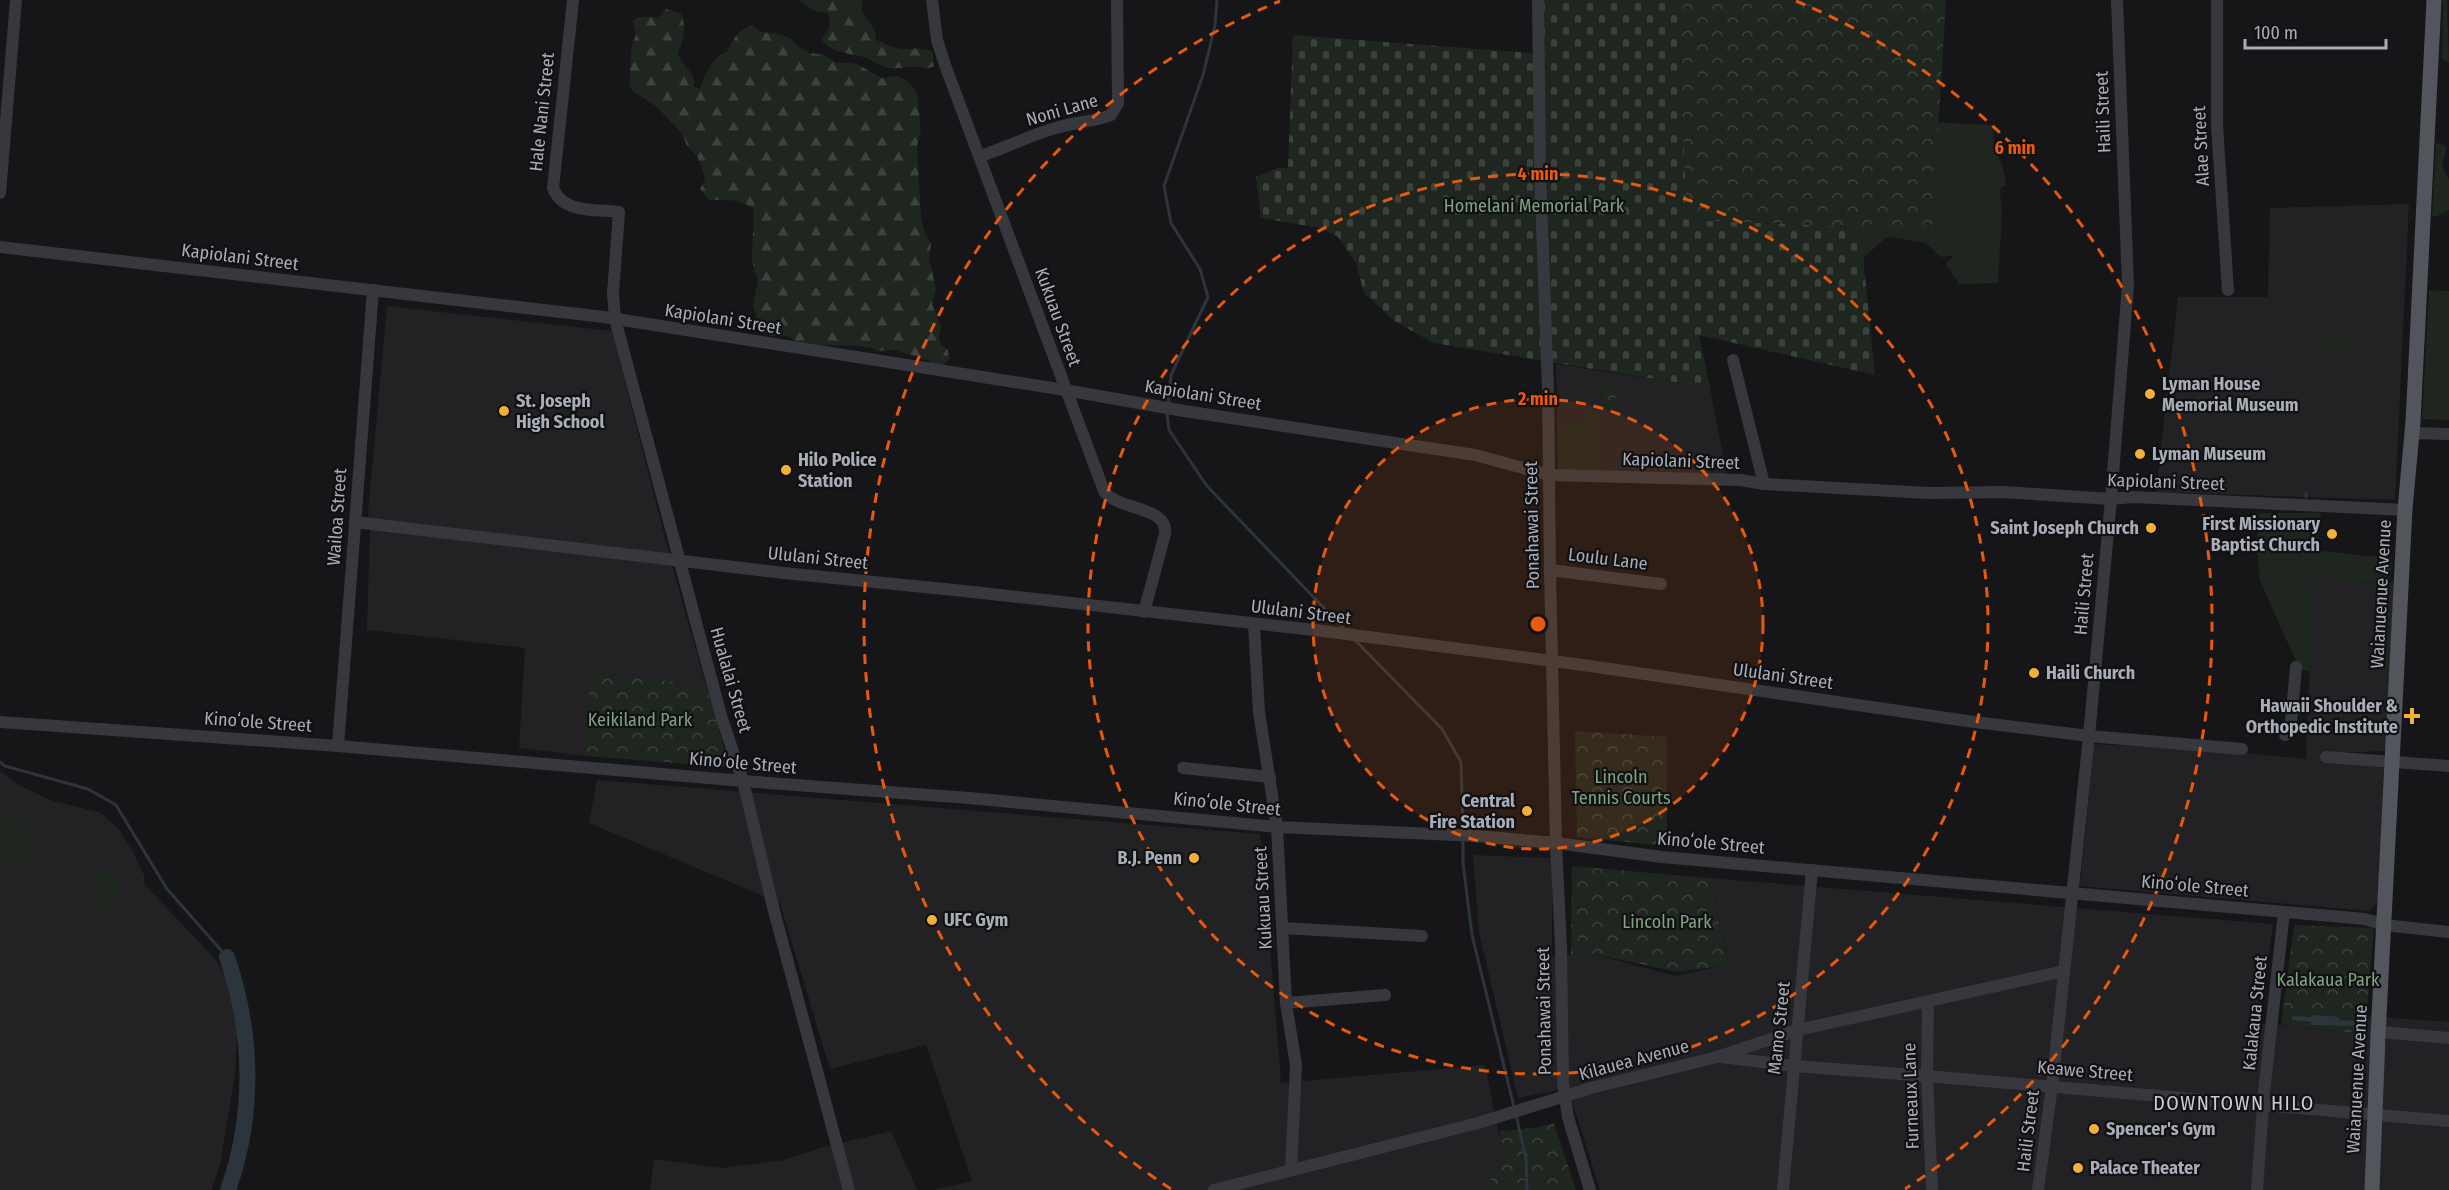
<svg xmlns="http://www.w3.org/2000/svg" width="2449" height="1190" font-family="'Fira Sans Condensed',sans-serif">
	<defs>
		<pattern id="forest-firs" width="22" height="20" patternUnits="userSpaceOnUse" patternTransform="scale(1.5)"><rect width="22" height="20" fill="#1e261f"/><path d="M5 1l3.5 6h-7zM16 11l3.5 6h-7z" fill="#3c433d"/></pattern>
		<pattern id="cemetery-stones" width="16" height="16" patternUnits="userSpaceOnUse" patternTransform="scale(1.5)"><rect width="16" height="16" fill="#1e261f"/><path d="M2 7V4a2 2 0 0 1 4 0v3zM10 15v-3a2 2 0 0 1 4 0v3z" fill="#3c433d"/></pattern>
		<pattern id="park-crowns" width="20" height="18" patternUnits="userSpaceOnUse" patternTransform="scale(1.5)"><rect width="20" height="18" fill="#1e261f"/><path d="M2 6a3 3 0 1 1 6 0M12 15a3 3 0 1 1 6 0" fill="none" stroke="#3c433d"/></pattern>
	</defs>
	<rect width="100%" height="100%" fill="#161618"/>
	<g fill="#222225">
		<path d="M2409,204L2395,500L2156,492L2178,297H2268L2270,208Z"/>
		<path d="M387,306L612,331L672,565L729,767L585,754V756L519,748L525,648L367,630L370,531L368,514Z"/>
		<path d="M1556,364L1710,388L1727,476L1558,473Z"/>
		<path d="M2313,580L2394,582L2386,751L2325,753L2385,767L2380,900L2369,911L2080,886L2094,744L2222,751L2306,759Z"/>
		<path d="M0,771L21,786L53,801L99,812L107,818L120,831L132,850L144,875V884L216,960L230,985L238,1011L235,1074L221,1160L212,1190H0Z"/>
		<path d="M597,780L1260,834L1265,897H1271L1275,947H1270L1281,1083L1485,1065L1504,1159L1484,1190H933L972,1181L926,1045L830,1069L780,903L589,823Z"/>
		<path d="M1473,855L1552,858V956L1594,954L1675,976L1729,964L1708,878L2273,924L2259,1023L2365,1034L2366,1016L2449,1022V1190H1600L1568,1088L1518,1098L1479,932Z"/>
		<path d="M891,1131L917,1190H650L654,1159L722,1168L784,1160L824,1147Z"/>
	</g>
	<g fill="#1e261f">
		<path d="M2443,0H2447L2449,63L2442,59Z"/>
		<path d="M1870,119L1993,125L1994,146L2003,168L2006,184L2000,189L2002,213L1998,283L1959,284L1946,264L1953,256L1941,257L1926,243L1887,237L1856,264Z"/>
		<path d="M2441,143L2447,147L2442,166L2449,180V210L2436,217L2432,216L2436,144Z"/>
		<path d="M2429,290L2449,291V420L2422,419Z"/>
		<path d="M2320,330L2355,333L2353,353L2318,350Z"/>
		<path d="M1585,411H1597V473H1558V424H1585Z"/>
		<path d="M2259,513H2321L2317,550L2366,556L2392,557L2390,582L2313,580L2310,671L2300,670L2260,581L2257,548Z"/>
		<path d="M0,813L28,822C30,828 33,834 34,841C35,860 17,871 0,866Z"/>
		<path d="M95,871L119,873L118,909L93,907Z"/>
	</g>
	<g fill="url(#forest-firs)">
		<path d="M798,0H863L861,10L875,31L876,40C885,43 894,49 904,49C914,49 924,47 933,52L934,66L927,69C914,64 903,69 889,68C879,67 873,60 863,57C847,52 832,54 821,39C829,32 832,24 828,13L815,11Z"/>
		<path d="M666,9L681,14C687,27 683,41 678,53C682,68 696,70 694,87L700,89C704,77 708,66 718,57C722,54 727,52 729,48C736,36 738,30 752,25L761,32L780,34L790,38L798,46L810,53L824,55L837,63H850L859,65L881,78L898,76L905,79L917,92L921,131L917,146L921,217L924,231L931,244L929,258L936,289L932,304L941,327L939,337L941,345L948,350L949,360L944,365L937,366L927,360L895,350L877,351L873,348L859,346L820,345L796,341L787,336H771L764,332L760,327L753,306L758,279L754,271L752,256L754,210C742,198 726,200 709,200L700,189L705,179L701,165L697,156L687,146L683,135L657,107L633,91L629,85C632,68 628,49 636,35L633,21L639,17H659Z"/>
	</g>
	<path fill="url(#cemetery-stones)" d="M1542,0H1678L1687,220L1860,227L1875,375L1699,335L1710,388L1433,343L1393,320L1364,293L1356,263L1337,236L1320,228L1261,218L1256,177L1277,168H1288L1293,35L1545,54Z"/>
	<g fill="url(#park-crowns)">
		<path d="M1678,0H1946L1932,230L1687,220Z"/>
		<path d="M1604,382L1617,383L1614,411H1601V390L1605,387Z"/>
		<path d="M591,674L706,685L729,767L585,756Z"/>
		<path d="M1575,731L1667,737V846L1577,837Z"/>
		<path d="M1572,866L1708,878L1729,965L1677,972L1594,954L1571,955Z"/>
		<path d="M2294,925L2374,928L2365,1034L2281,1025Z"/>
		<path d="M1554,1123L1576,1190H1484L1504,1159L1499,1138L1500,1131L1533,1128Z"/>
	</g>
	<path fill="#2c353c" d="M2312,1015L2339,1017V1020L2356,1021V1026L2311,1025V1022L2292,1020V1016L2311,1017Z"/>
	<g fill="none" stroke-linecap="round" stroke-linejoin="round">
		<g stroke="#2c353c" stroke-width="3">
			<path d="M1168,406L1171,375L1208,297L1200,269L1171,223L1164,186L1203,75L1215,25L1217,0"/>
			<path d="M1167,413L1169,430L1207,486L1345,630"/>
			<path d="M2306,497V493"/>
			<path d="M1354,639L1442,729L1461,762L1463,831"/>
			<path d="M0,762L5,766L88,789L116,805L167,889L227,957"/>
			<path d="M1463,837V863L1472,935L1514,1107"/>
			<path d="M1516,1114L1526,1159L1527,1190"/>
		</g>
		<path stroke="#2c353c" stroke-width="16" d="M227,957C253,1033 255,1114 228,1190"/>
		<g stroke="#37383d" stroke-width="12">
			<path d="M573,0L553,188C563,214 596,209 619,212L613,293L615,319L700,637L722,719L743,781L773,907L849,1190"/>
			<path d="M932,0L937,40L945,65L1104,491C1118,511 1169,506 1165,534L1144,612"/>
			<path d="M1538,0L1540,170L1548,389L1550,570L1556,843L1561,947L1563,1083L1568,1117L1590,1190"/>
			<path d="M2217,0V125L2228,290"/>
			<path d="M980,156C1006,148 1030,135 1056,128C1074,122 1094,122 1111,115L1118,103L1117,0"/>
			<path d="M0,193L16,0"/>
			<path d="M0,247L604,317L1065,390L1184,411L1475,455L1549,475L1740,480L1764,484L1929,493L2003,492L2111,499L2133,497L2405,510"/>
			<path d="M1733,360L1764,484"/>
			<path d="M2412,433L2449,434"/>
			<path d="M355,522L784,573L964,591L1323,631L1583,665L1967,721L2089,736L2242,749"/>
			<path d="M1550,570L1661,584"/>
			<path d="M1254,625L1259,712L1277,827L1286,1003L1296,1065L1291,1170"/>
			<path d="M0,722L338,746L743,781L969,798L1277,827L1477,836L1556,843L1662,857L2365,919L2384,925L2449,932"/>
			<path d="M2285,735L2291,722L2296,667"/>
			<path d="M338,746L373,290"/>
			<path d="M2326,757L2449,766"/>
			<path d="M1183,768L1270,777"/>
			<path d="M1283,928L1422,936"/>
			<path d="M1928,1002L1927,1076L1932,1190"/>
			<path d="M1286,1003L1385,995"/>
			<path d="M2379,1032L2449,1038"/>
			<path d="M1721,1057L1794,1066L1927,1076L2449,1121"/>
			<path d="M1214,1190L1478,1123L1591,1088L1717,1057L1798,1030L2064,971"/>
			<path d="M1783,1190L1812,870"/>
			<path d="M2038,1190L2052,1086L2089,736L2111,499L2128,285L2117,0"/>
			<path d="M2257,1190L2264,1092L2284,912"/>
		</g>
		<path stroke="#53555c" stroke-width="15" d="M2372,1190L2378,1036L2405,509L2413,422L2434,0"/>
	</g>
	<circle cx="1538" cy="624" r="225" fill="#e8590c" fill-opacity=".12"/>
	<g fill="none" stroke="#e8590c" stroke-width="3" stroke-dasharray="10 8">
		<circle cx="1538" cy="624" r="225"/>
		<circle cx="1538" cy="624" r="450"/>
		<path d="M1171 1189A674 674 0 0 1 1280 1M1796 1A674 674 0 0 1 1905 1189"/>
	</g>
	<g fill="#f2b134" stroke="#111113" stroke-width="2">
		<circle cx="2150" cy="394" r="6"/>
		<circle cx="504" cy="411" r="6"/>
		<circle cx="2140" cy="454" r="6"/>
		<circle cx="786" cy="470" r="6"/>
		<circle cx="2151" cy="528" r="6"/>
		<circle cx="2332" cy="534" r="6"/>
		<circle cx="2034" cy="673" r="6"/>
		<path d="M2409 707h6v6h6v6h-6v6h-6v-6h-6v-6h6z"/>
		<circle cx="1527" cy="811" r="6"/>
		<circle cx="1194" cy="858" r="6"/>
		<circle cx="932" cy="920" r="6"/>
		<circle cx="2094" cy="1129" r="6"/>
		<circle cx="2078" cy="1168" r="6"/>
	</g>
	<g text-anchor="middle" stroke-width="4.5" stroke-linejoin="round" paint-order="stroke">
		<g font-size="18" fill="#a8adb8" stroke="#111113">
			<text transform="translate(1062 110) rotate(-16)" y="6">Noni Lane</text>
			<text transform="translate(542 112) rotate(-84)" y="6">Hale Nani Street</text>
			<text transform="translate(2103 112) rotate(-92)" y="6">Haili Street</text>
			<text transform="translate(2201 146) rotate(-93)" y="6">Alae Street</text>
			<text transform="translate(240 257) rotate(7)" y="6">Kapiolani Street</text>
			<text transform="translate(1058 317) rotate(70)" y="6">Kukuau Street</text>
			<text transform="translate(723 319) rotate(9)" y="6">Kapiolani Street</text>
			<text transform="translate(1203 395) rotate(9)" y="6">Kapiolani Street</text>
			<text transform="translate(1681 461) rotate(2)" y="6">Kapiolani Street</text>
			<text transform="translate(2166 482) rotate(2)" y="6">Kapiolani Street</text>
			<text transform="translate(337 517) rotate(-86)" y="6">Wailoa Street</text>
			<text transform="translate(1532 525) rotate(-91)" y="6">Ponahawai Street</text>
			<text transform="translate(818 558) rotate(6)" y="6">Ululani Street</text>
			<text transform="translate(1608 559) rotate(7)" y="6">Loulu Lane</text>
			<text transform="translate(2084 594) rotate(-85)" y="6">Haili Street</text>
			<text transform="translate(2381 594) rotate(-87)" y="6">Waianuenue Avenue</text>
			<text transform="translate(1301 612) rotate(7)" y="6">Ululani Street</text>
			<text transform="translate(1783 676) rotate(8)" y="6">Ululani Street</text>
			<text transform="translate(731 680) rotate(74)" y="6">Hualalai Street</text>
			<text transform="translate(258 722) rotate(4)" y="6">Kinoʻole Street</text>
			<text transform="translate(743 763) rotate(5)" y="6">Kinoʻole Street</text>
			<text transform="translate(1227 804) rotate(6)" y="6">Kinoʻole Street</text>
			<text transform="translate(1711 843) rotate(5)" y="6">Kinoʻole Street</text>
			<text transform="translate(2195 886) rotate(5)" y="6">Kinoʻole Street</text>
			<text transform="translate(1263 898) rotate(-93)" y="6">Kukuau Street</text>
			<text transform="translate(1544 1011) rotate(-91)" y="6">Ponahawai Street</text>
			<text transform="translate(2255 1013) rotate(-84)" y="6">Kalakaua Street</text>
			<text transform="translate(1779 1028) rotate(-84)" y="6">Mamo Street</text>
			<text transform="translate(1634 1060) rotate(-15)" y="6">Kilauea Avenue</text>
			<text transform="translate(2085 1071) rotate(5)" y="6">Keawe Street</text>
			<text transform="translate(2357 1079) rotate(-87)" y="6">Waianuenue Avenue</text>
			<text transform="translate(1911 1096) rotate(-92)" y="6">Furneaux Lane</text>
			<text transform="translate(2028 1131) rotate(-83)" y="6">Haili Street</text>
		</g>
		<g font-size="18" fill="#7fa381" stroke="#111113">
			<text x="1534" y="212">Homelani Memorial Park</text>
			<text x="640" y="726">Keikiland Park</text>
			<text x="1621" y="783">Lincoln<tspan x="1621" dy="21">Tennis Courts</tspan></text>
			<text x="1667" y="928">Lincoln Park</text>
			<text x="2328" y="986">Kalakaua Park</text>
		</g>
		<g font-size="18" font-weight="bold" fill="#a8adb8" stroke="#111113" text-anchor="start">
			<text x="2162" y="390">Lyman House<tspan x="2162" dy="21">Memorial Museum</tspan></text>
			<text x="516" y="407">St. Joseph<tspan x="516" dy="21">High School</tspan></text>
			<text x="2152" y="460">Lyman Museum</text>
			<text x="798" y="466">Hilo Police<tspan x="798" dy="21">Station</tspan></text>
			<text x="2320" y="530" text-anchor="end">First Missionary<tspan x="2320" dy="21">Baptist Church</tspan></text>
			<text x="2139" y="534" text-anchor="end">Saint Joseph Church</text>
			<text x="2046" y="679">Haili Church</text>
			<text x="2398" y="712" text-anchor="end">Hawaii Shoulder &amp;<tspan x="2398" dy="21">Orthopedic Institute</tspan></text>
			<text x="1515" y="807" text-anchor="end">Central<tspan x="1515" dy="21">Fire Station</tspan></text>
			<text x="1182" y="864" text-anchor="end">B.J. Penn</text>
			<text x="944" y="926">UFC Gym</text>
			<text x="2106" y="1135">Spencer's Gym</text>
			<text x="2090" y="1174">Palace Theater</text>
		</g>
		<g font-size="20" letter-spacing="1.5" fill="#c9ccd4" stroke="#111113">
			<text x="2234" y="1110">DOWNTOWN HILO</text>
		</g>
	</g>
	<circle cx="1538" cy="624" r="9" fill="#e8590c" stroke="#111113" stroke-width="3"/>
	<g font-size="18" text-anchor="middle" font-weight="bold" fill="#e8590c" stroke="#111113" stroke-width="4.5" stroke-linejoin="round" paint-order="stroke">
		<text x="2015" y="154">6 min</text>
		<text x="1538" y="180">4 min</text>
		<text x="1538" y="405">2 min</text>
	</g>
	<path d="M2245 39v9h141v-9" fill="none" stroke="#a8adb8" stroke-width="3"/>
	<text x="2254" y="39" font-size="18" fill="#a8adb8" stroke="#111113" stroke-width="4.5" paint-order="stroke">100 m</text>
</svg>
